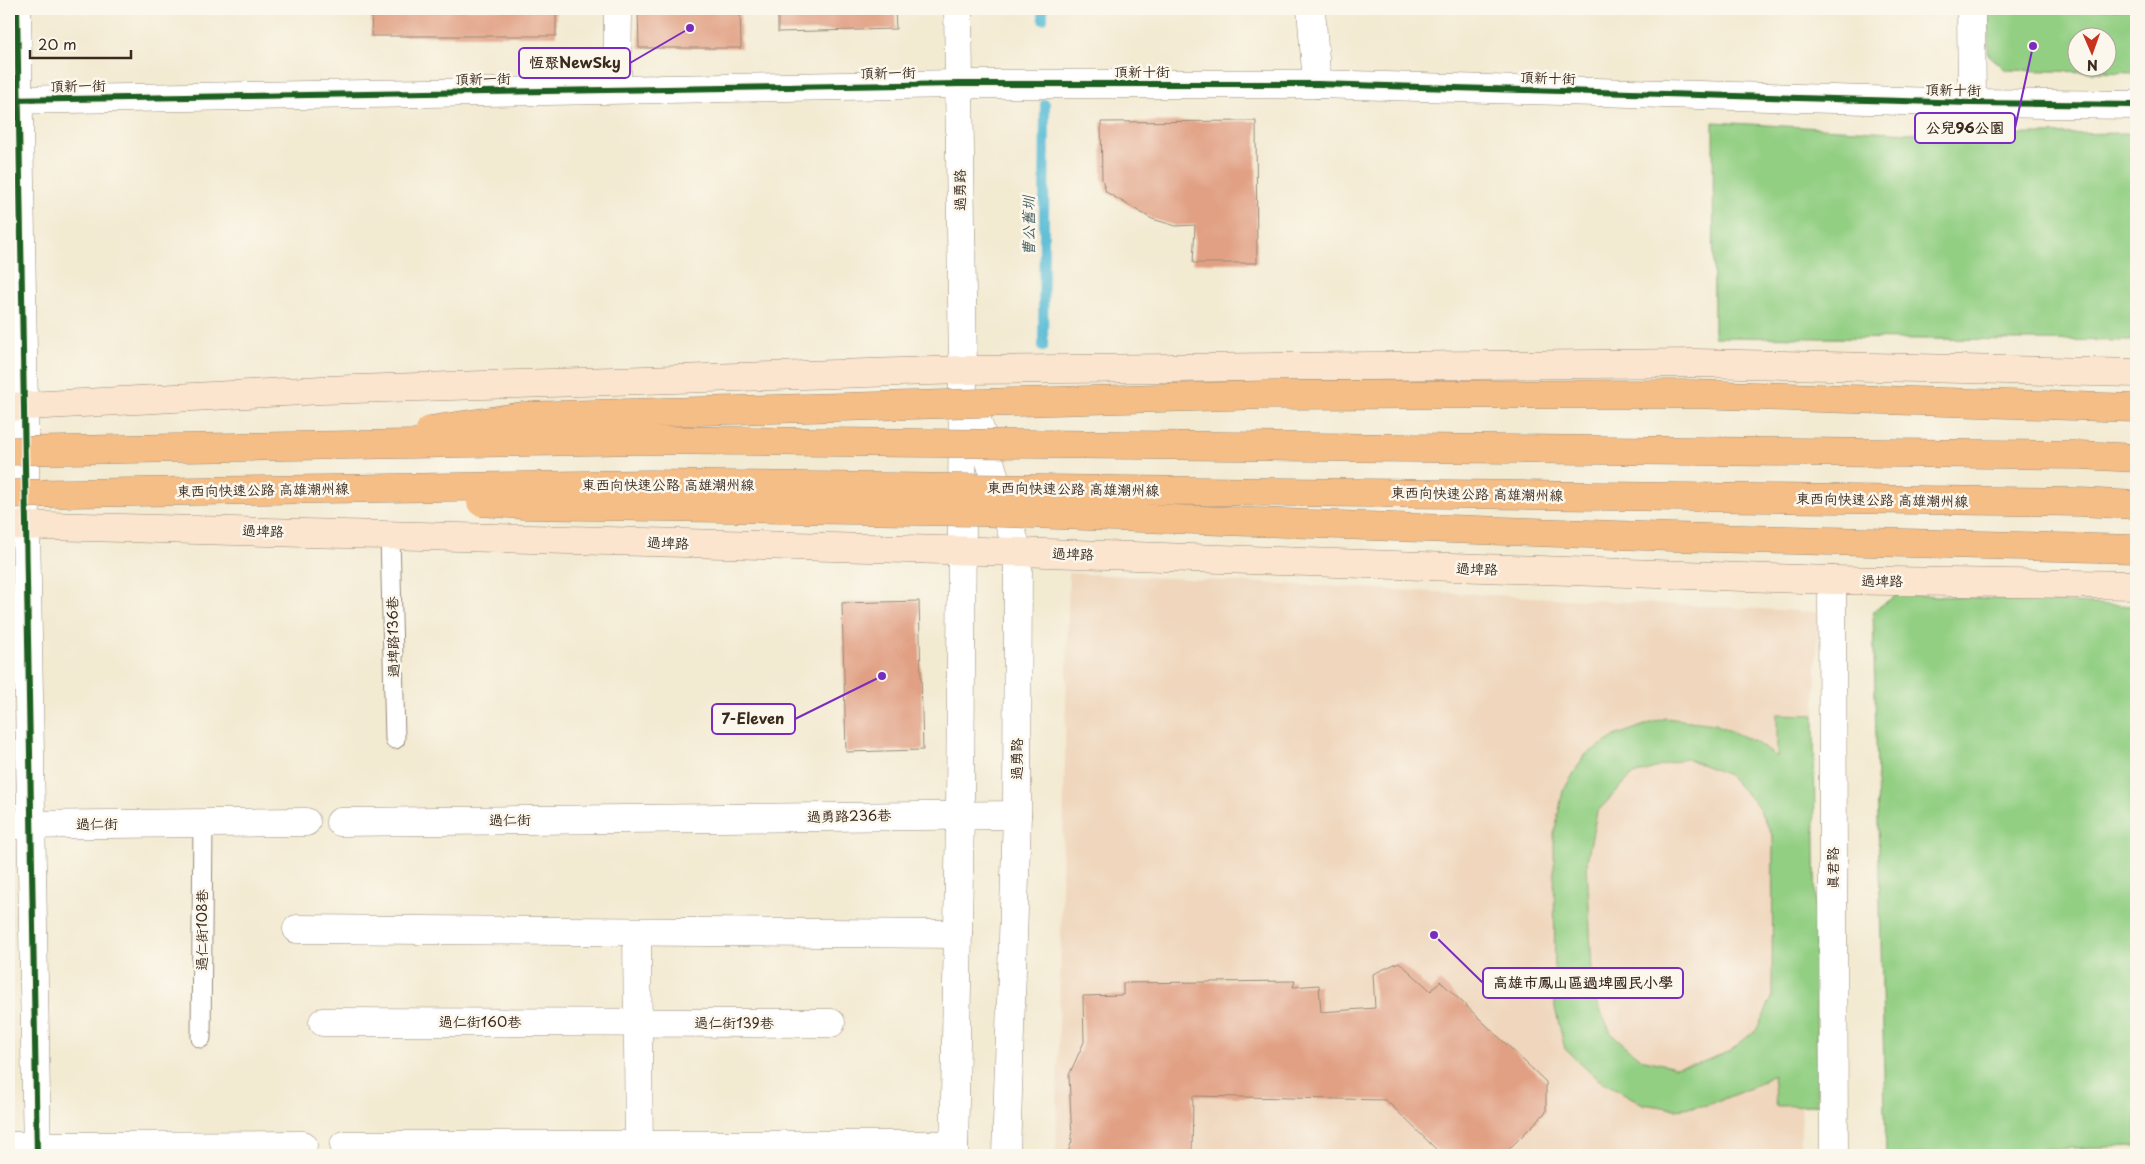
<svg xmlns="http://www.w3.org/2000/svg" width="2145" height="1164" font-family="'Playpen Sans','LXGW WenKai TC',sans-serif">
	<rect width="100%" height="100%" fill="#fbf7ec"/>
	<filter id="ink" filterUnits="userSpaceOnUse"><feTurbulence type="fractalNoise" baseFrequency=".02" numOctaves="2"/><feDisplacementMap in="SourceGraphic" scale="10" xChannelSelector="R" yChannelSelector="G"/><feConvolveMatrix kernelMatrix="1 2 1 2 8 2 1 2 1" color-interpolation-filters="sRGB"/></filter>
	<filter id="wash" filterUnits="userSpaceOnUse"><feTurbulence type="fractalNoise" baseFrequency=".0096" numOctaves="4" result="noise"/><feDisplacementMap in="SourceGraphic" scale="20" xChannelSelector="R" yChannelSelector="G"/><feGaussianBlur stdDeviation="1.12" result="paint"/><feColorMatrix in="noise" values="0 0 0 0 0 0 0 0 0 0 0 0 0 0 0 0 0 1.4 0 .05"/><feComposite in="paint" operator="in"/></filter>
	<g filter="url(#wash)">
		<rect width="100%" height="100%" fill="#f3ead2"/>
		<path fill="#efd6bc" d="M1069,573L1818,612L1800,1155H1056Z"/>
		<g fill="#93cf83" stroke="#677c50" fill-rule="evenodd">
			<path d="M1989,9H2136V73L2006,70L1988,54ZM2078,38H2108V68H2078Z"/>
			<path d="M1713,122L1946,135L2136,133V341L1714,337Z"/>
			<path d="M1898,594L2136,606V1146L1886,1155L1873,611Z"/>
			<path d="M1777,714L1814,715L1817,1105L1776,1106L1773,1075L1751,1088L1708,1105L1676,1109L1643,1104L1596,1078L1565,1049L1555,1008L1554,834L1563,791L1584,756L1617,735L1665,718L1715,724L1755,742L1777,757ZM1685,758L1729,775L1757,805L1773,837L1772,998L1757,1029L1730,1051L1700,1063L1675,1067L1641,1059L1611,1033L1593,996L1587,861L1597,812L1631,776Z"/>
		</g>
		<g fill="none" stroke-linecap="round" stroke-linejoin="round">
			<g stroke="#57bbd5" stroke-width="10">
				<path d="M1043,9V19"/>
				<path d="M1043,347L1045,104"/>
			</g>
		</g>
		<g id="blocks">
			<g fill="#e1a084">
				<path d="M372,9H556V36H371Z"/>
				<path d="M638,9H740L741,48H639Z"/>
				<path d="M778,9H895L896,29L778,32Z"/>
				<path d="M1256,121L1257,263H1193L1195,225L1176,226L1152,219L1106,192L1102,179L1101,122Z"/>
				<path d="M919,601L923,750L846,752L842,603Z"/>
				<path d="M1399,962L1431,991L1440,981L1546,1082V1112L1503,1155H1442L1386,1100L1193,1096L1192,1155H1067L1072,1141L1069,1075L1084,1042L1083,996L1123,995V983L1295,981L1293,987L1319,985L1321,1012L1375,1008L1373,974Z"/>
			</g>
		</g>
	</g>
	<g filter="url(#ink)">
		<use href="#blocks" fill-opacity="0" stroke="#978a78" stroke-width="1"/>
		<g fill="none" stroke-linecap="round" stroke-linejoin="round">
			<defs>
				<g id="lane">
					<path d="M390,535L395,739"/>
					<path d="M201,1038L203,823"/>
				</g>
				<g id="street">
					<path d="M17,9L37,1155"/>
					<path d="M1311,9L1317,84"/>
					<path d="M1971,9L1972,103"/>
					<path d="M617,89L618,9"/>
					<path d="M9,100L958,84H1317L1972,103L2136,105"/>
					<path d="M978,423L1018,552L1017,815L1006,1155"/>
					<path d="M1832,580L1834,1155"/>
					<path d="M340,822L1017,815"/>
					<path d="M9,825L306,822"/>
					<path d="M297,929L958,934"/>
					<path d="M637,932L639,1155"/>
					<path d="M323,1022L831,1023"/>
					<path d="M344,1145H954"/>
					<path d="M9,1146L303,1145"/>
					<path d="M954,1155L960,815L963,370L958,9"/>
				</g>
				<g id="secondary">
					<path d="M9,407L322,390L963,370L1695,363L2136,373"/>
					<path d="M9,525L1018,552L1832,580L2136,585"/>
				</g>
			</defs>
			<use href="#lane" stroke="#978a78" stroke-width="21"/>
			<use href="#street" stroke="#978a78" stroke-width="29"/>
			<use href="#secondary" stroke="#978a78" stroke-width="29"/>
			<use href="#lane" stroke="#fff" stroke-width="19"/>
			<use href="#street" stroke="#fff" stroke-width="28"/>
			<use href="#secondary" stroke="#fbe5cf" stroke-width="28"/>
			<defs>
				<g id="highway-bridge">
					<path d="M430,430L523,416L1265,395L1691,394L2136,408"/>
					<path d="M9,451L645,440L2080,455L2136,458"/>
					<path d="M9,494L649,484L2080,502L2136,505"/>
					<path d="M481,502L524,505L975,512L1672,537L2136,549"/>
				</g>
			</defs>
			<use href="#highway-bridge" stroke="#978a78" stroke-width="29" stroke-linecap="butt"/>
			<use href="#highway-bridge" stroke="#f6be87" stroke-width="28"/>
			<defs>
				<g id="cycleway">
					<path d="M17,9L37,1155"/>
					<path d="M9,100L958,84H1317L1972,103L2136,105"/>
				</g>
			</defs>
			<use href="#cycleway" stroke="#fbf7ec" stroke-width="9"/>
			<use href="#cycleway" stroke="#1b5e20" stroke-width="6"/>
		</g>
	</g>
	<g text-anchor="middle" stroke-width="5" stroke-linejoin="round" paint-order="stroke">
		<g font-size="14" fill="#3b2a1e" stroke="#fbf7ec">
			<text x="1142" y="77">頂新十街</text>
			<text transform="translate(888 73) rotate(-1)" y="5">頂新一街</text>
			<text transform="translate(1548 78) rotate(2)" y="5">頂新十街</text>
			<text transform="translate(483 79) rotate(-1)" y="5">頂新一街</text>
			<text transform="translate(78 86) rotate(-1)" y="5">頂新一街</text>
			<text transform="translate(1953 90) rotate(1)" y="5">頂新十街</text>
			<text transform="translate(960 190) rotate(-91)" y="5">過勇路</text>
			<text x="668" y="490">東西向快速公路 高雄潮州線</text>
			<text transform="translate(1073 489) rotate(1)" y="5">東西向快速公路 高雄潮州線</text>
			<text transform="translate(263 490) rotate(-1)" y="5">東西向快速公路 高雄潮州線</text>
			<text transform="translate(1477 494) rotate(1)" y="5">東西向快速公路 高雄潮州線</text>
			<text transform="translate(1882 500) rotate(1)" y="5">東西向快速公路 高雄潮州線</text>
			<text transform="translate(263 531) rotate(2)" y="5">過埤路</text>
			<text transform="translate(668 543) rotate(2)" y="5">過埤路</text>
			<text transform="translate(1073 554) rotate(2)" y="5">過埤路</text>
			<text transform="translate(1477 569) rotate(2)" y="5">過埤路</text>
			<text transform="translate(1882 581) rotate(1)" y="5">過埤路</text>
			<text transform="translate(393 637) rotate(-91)" y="5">過埤路136巷</text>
			<text transform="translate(1017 759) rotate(-90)" y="5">過勇路</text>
			<text transform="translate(849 816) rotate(-1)" y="5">過勇路236巷</text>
			<text transform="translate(510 820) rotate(-1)" y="5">過仁街</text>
			<text transform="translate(97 824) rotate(-1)" y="5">過仁街</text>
			<text transform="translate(1833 868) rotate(-90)" y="5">真君路</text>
			<text transform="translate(202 930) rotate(-90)" y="5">過仁街108巷</text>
			<text x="480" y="1027">過仁街160巷</text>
			<text x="734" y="1028">過仁街139巷</text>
		</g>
		<g font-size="15" font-style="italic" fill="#455d5e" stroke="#fbf7ec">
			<text transform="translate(1029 226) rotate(-90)" y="5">曹公舊圳</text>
		</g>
	</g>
	<path fill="none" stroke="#7b2cbf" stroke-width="2" d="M690 28L630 63M2033 46L2015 128M882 676L795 719M1434 935L1483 983"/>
	<g fill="#7b2cbf" stroke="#fbf7ec" stroke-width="2">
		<circle cx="690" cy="28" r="5"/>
		<circle cx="2033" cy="46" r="5"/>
		<circle cx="882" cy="676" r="5"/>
		<circle cx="1434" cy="935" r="5"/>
	</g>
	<g fill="#fbf7ec" stroke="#7b2cbf" stroke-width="2">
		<rect x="519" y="48" width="111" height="30" rx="5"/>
		<rect x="1915" y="113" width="100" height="30" rx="5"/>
		<rect x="712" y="704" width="83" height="30" rx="5"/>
		<rect x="1483" y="968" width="200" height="30" rx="5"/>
	</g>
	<g font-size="15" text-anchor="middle" font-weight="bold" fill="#3b2a1e">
		<text x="575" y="68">恆聚NewSky</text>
		<text x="1965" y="133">公兒96公園</text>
		<text x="753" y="724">7-Eleven</text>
		<text x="1583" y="988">高雄市鳳山區過埤國民小學</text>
	</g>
	<rect width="2145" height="1164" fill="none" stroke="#fbf7ec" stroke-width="30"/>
	<g transform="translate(2092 52) rotate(178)"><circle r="24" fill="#fbf7ec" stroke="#aea59a"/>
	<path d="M0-4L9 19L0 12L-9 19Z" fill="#c8321e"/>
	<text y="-8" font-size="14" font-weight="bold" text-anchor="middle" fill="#3b2a1e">N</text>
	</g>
	<path d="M30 50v8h101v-8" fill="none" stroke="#3b2a1e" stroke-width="2.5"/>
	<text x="38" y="50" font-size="15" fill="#3b2a1e" stroke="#fbf7ec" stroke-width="4" paint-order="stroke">20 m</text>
</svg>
